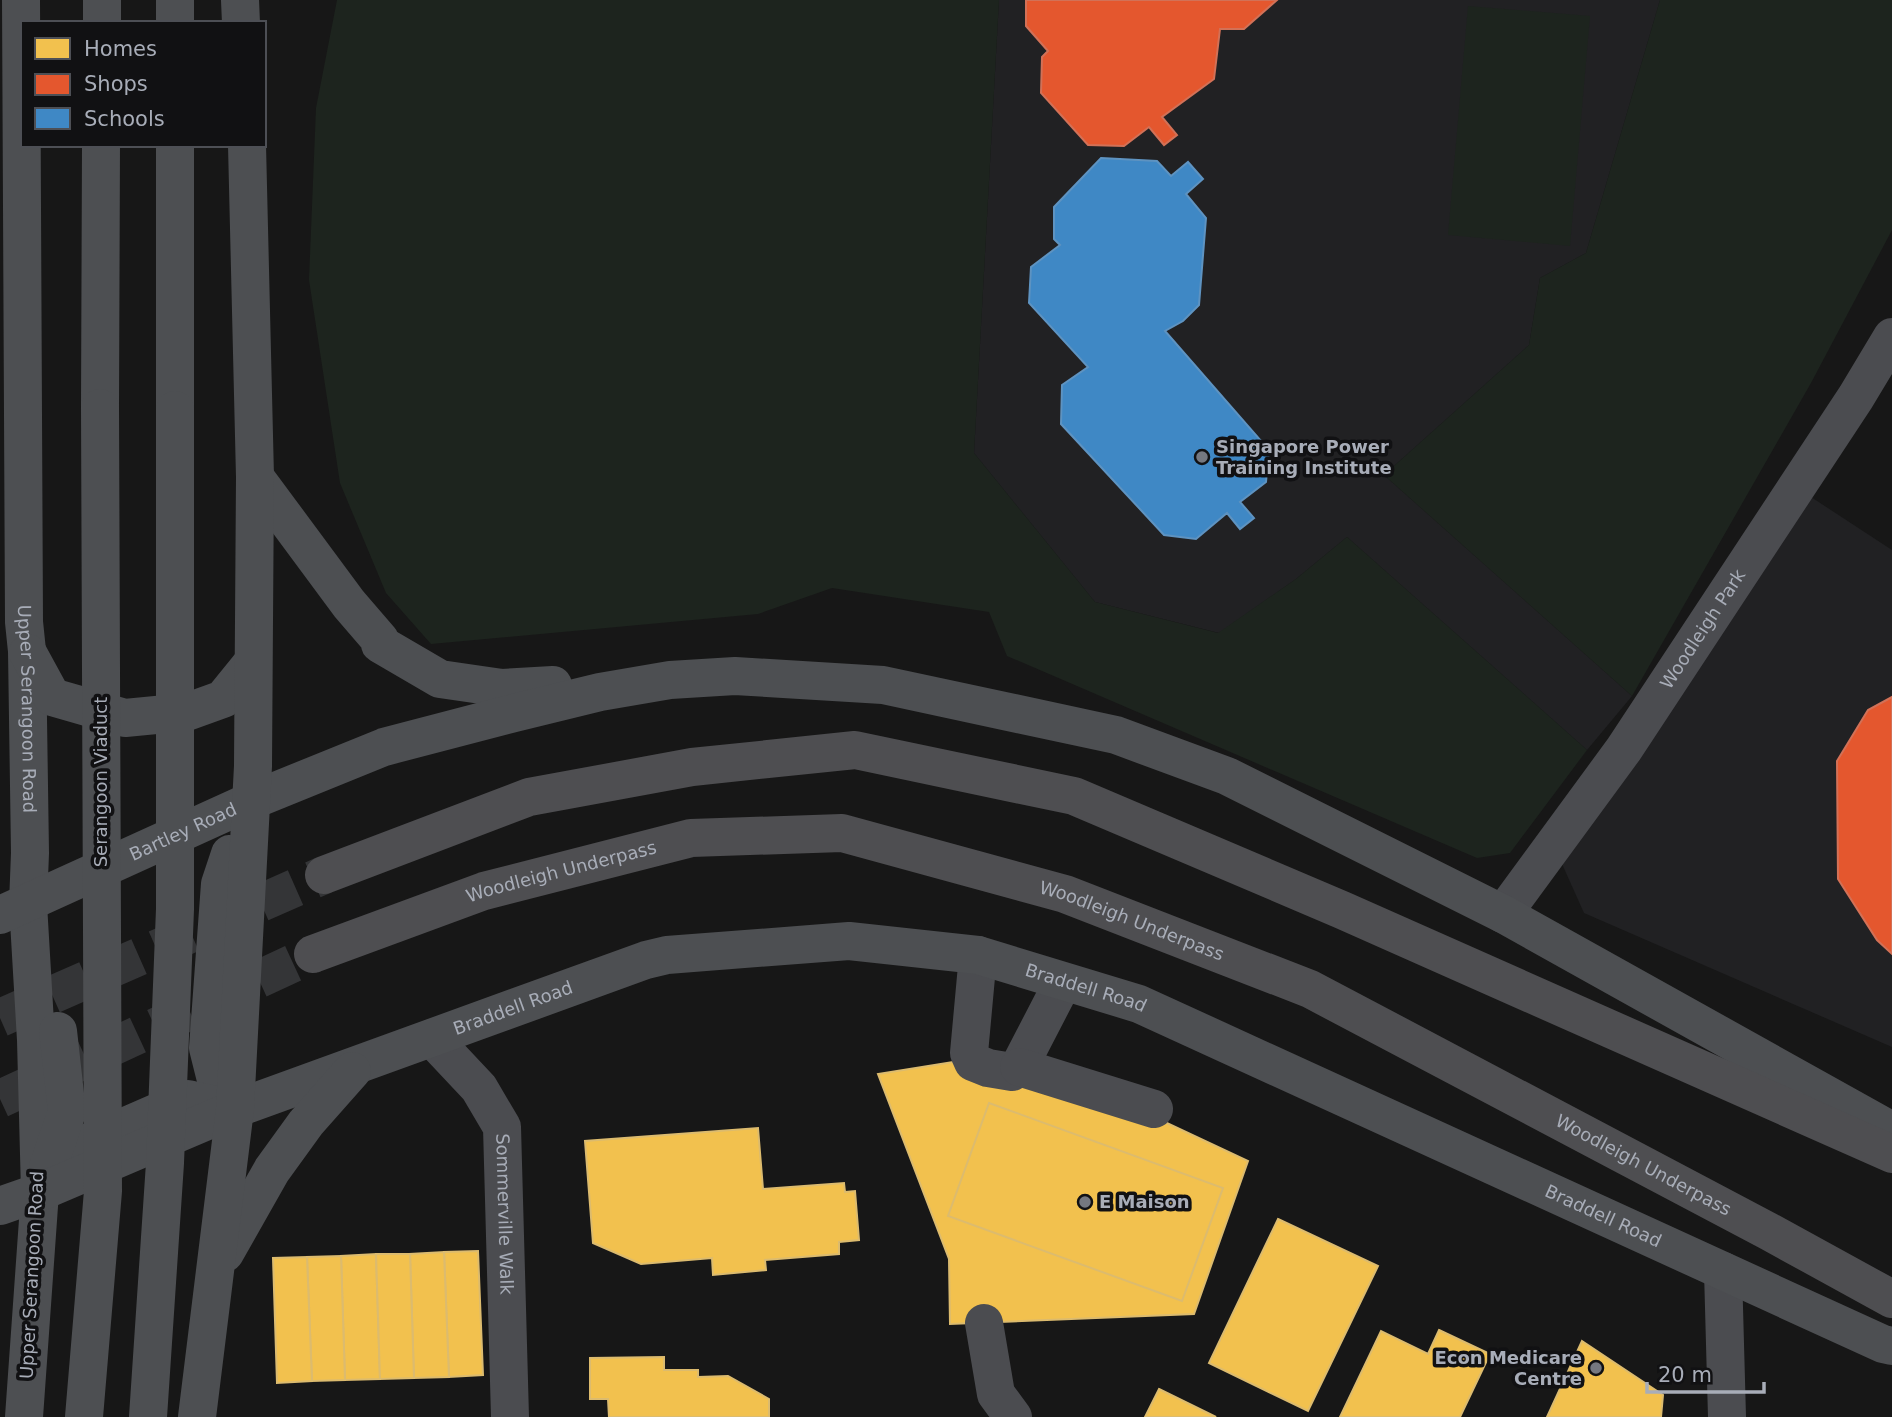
<svg xmlns="http://www.w3.org/2000/svg" width="1892" height="1417" font-family="'DejaVu Sans',sans-serif">
	<rect width="100%" height="100%" fill="#171717"/>
	<g fill="#212123">
		<path d="M999,0H1660L1586,253L1540,278L1529,345L1384,475L1632,696L1587,750L1347,537L1296,579L1219,633L1095,602L974,453Z"/>
		<path d="M1811,497L1892,550V1047L1584,913L1558,855Z"/>
	</g>
	<g fill="#1d241e">
		<path d="M337,0H999L974,453L1095,602L1218,633L1296,579L1347,537L1587,750L1510,853L1477,858L1007,656L989,612L832,588L758,614L431,644L386,593L340,483L309,280L316,108Z"/>
		<path d="M1660,0H1892V230L1811,383L1632,696L1384,475L1529,345L1540,278L1586,253Z"/>
		<path d="M1468,6L1590,16L1570,246L1448,235Z"/>
	</g>
	<g fill="#f2c14e" stroke="#dcbb6e" stroke-width="2">
		<path d="M953,1062L1120,1101L1248,1161L1194,1314L950,1324L949,1259L878,1074Z"/>
		<path d="M989,1103L1223,1188L1182,1301L948,1216Z"/>
		<path d="M758,1128L763,1189L844,1183L845,1192L855,1191L859,1240L839,1242V1254L765,1260L766,1270L713,1275L712,1258L641,1264L593,1243L585,1141Z"/>
		<path d="M1278,1219L1378,1266L1308,1411L1209,1363Z"/>
		<path d="M478,1251L483,1375L449,1377L444,1252Z"/>
		<path d="M444,1252L449,1377L414,1378L410,1254Z"/>
		<path d="M376,1254L380,1379L345,1380L341,1256Z"/>
		<path d="M376,1254H410L414,1378L380,1379Z"/>
		<path d="M341,1256L345,1380L312,1381L307,1257Z"/>
		<path d="M307,1257L312,1381L277,1383L273,1258Z"/>
		<path d="M1439,1330L1490,1354L1460,1417H1340L1381,1331L1428,1354Z"/>
		<path d="M1582,1341L1663,1395L1661,1417H1547Z"/>
		<path d="M664,1357V1370H698V1377L728,1376L769,1399V1417H609L608,1399H590V1358Z"/>
		<path d="M1159,1389L1216,1417H1145Z"/>
	</g>
	<g fill="#e4572e" stroke="#d27157" stroke-width="2">
		<path d="M1026,0H1277L1244,29H1220L1214,79L1162,117L1177,135L1164,145L1149,127L1124,146L1088,145L1041,93L1042,57L1048,51L1026,26Z"/>
		<path d="M1892,697V954L1877,940L1838,879L1837,761L1868,710Z"/>
	</g>
	<path fill="#3f88c5" stroke="#5e93c1" stroke-width="2" d="M1101,158L1157,161L1171,176L1188,162L1203,179L1186,194L1206,218L1199,305L1183,321L1165,331L1269,450L1266,482L1240,502L1254,518L1240,529L1227,513L1196,539L1164,535L1061,424L1062,385L1088,367L1029,303L1031,267L1060,245L1054,239V207Z"/>
	<g fill="none" stroke-linecap="round" stroke-linejoin="round">
		<g stroke="#343537" stroke-width="38" stroke-dasharray="38 19" stroke-linecap="butt">
			<path d="M0,1018L324,875"/>
			<path d="M0,1099L313,954"/>
		</g>
		<g stroke="#4b4c50" stroke-width="38">
			<path id="s1" d="M1503,914L1624,749L1856,397L1892,337"/>
			<path d="M978,955L969,1053L973,1062L988,1068L1012,1072L1019,1067L1063,982"/>
			<path id="s2" d="M432,1038L479,1088L502,1127L510,1417"/>
			<path d="M1019,1067L1154,1109"/>
			<path d="M1723,1271L1727,1417"/>
			<path d="M984,1323L996,1394L1013,1417"/>
		</g>
		<g stroke="#4d4f52" stroke-width="38">
			<path id="s3" d="M21,0L24,622L27,651L30,853L28,904L36,1040L40,1192L24,1417"/>
			<path d="M175,0V23"/>
			<path d="M240,0L241,23"/>
			<path d="M102,23V0"/>
			<path d="M100,408L101,145"/>
			<path d="M175,410V145"/>
			<path d="M255,477L349,604L380,640V644L440,679L502,688L553,685"/>
			<path d="M28,653L52,697L125,718L187,712L223,699L253,662"/>
			<path d="M230,854L220,884L208,1048L215,1076L232,1104"/>
			<path id="s4" d="M0,915L251,801L384,747L514,713L600,692L670,680L735,676L883,685L1116,735L1227,776L1503,914L1892,1131"/>
			<path d="M75,1151L80,1146L188,1099L235,1109"/>
			<path d="M48,1167L67,1112L58,1031"/>
			<path id="s5" d="M0,1206L40,1192L235,1109L646,960L667,955L849,941L978,955L1139,1004L1883,1344L1892,1346"/>
			<path d="M225,1253L272,1170L306,1123L352,1071"/>
			<path d="M197,1417L235,1109L253,766L255,477L247,145"/>
		</g>
		<g stroke="#4e4e51" stroke-width="38">
			<path d="M324,875L529,797L692,767L855,750L1074,796L1342,910L1892,1154"/>
			<path id="s6" d="M313,954L484,891L691,838L842,833L1065,894L1310,989L1768,1231L1892,1299"/>
		</g>
		<g stroke="#4d4f52" stroke-width="38">
			<path d="M84,1417L103,1191L100,408"/>
			<path d="M148,1417L165,1163L175,909V410"/>
		</g>
	</g>
	<g fill="#757880" stroke="#111113" stroke-width="2.5">
		<circle cx="1202" cy="457" r="7"/>
		<circle cx="1085" cy="1202" r="7"/>
		<circle cx="1596" cy="1368" r="7"/>
	</g>
	<g text-anchor="middle" stroke-width="7" stroke-linejoin="round" paint-order="stroke">
		<g font-size="18" font-weight="bold" fill="#a8adb8" stroke="#111113" text-anchor="start">
			<text x="1216" y="453">Singapore Power<tspan x="1216" dy="21">Training Institute</tspan></text>
			<text x="1099" y="1208">E Maison</text>
			<text x="1582" y="1364" text-anchor="end">Econ Medicare<tspan x="1582" dy="21">Centre</tspan></text>
		</g>
		<g font-size="18" fill="#a8adb8" stroke="#111113">
			<text dy="6" stroke="none"><textPath href="#s1" startOffset="348">Woodleigh Park</textPath></text>
			<text dy="6" stroke="none"><textPath href="#s3" startOffset="709">Upper Serangoon Road</textPath></text>
			<text transform="translate(101 782) rotate(-90)" y="6">Serangoon Viaduct</text>
			<text dy="6" stroke="none"><textPath href="#s4" startOffset="201">Bartley Road</textPath></text>
			<text dy="6" stroke="none"><textPath href="#s6" startOffset="262">Woodleigh Underpass</textPath></text>
			<text dy="6" stroke="none"><textPath href="#s6" startOffset="850">Woodleigh Underpass</textPath></text>
			<text dy="6" stroke="none"><textPath href="#s5" startOffset="1138">Braddell Road</textPath></text>
			<text dy="6" stroke="none"><textPath href="#s5" startOffset="550">Braddell Road</textPath></text>
			<text dy="6" stroke="none"><textPath href="#s6" startOffset="1418">Woodleigh Underpass</textPath></text>
			<text dy="6" stroke="none"><textPath href="#s2" startOffset="201">Sommerville Walk</textPath></text>
			<text dy="6" stroke="none"><textPath href="#s5" startOffset="1704">Braddell Road</textPath></text>
			<text transform="translate(32 1275) rotate(-87)" y="6">Upper Serangoon Road</text>
		</g>
	</g>
	<rect x="21" y="21" width="245" height="126" fill="#111113" stroke="#4d4f55" stroke-width="2"/>
	<rect x="35" y="38" width="35" height="21" fill="#f2c14e" stroke="#4d4f55" stroke-width="2"/>
	<text x="84" y="56" font-size="21" fill="#a8adb8">Homes</text>
	<rect x="35" y="74" width="35" height="21" fill="#e4572e" stroke="#4d4f55" stroke-width="2"/>
	<text x="84" y="91" font-size="21" fill="#a8adb8">Shops</text>
	<rect x="35" y="108" width="35" height="21" fill="#3f88c5" stroke="#4d4f55" stroke-width="2"/>
	<text x="84" y="126" font-size="21" fill="#a8adb8">Schools</text>
	<path d="M1647 1382v10h117v-10" fill="none" stroke="#a8adb8" stroke-width="3.5"/>
	<text x="1658" y="1382" font-size="21" fill="#a8adb8" stroke="#111113" stroke-width="5" paint-order="stroke">20 m</text>
</svg>
